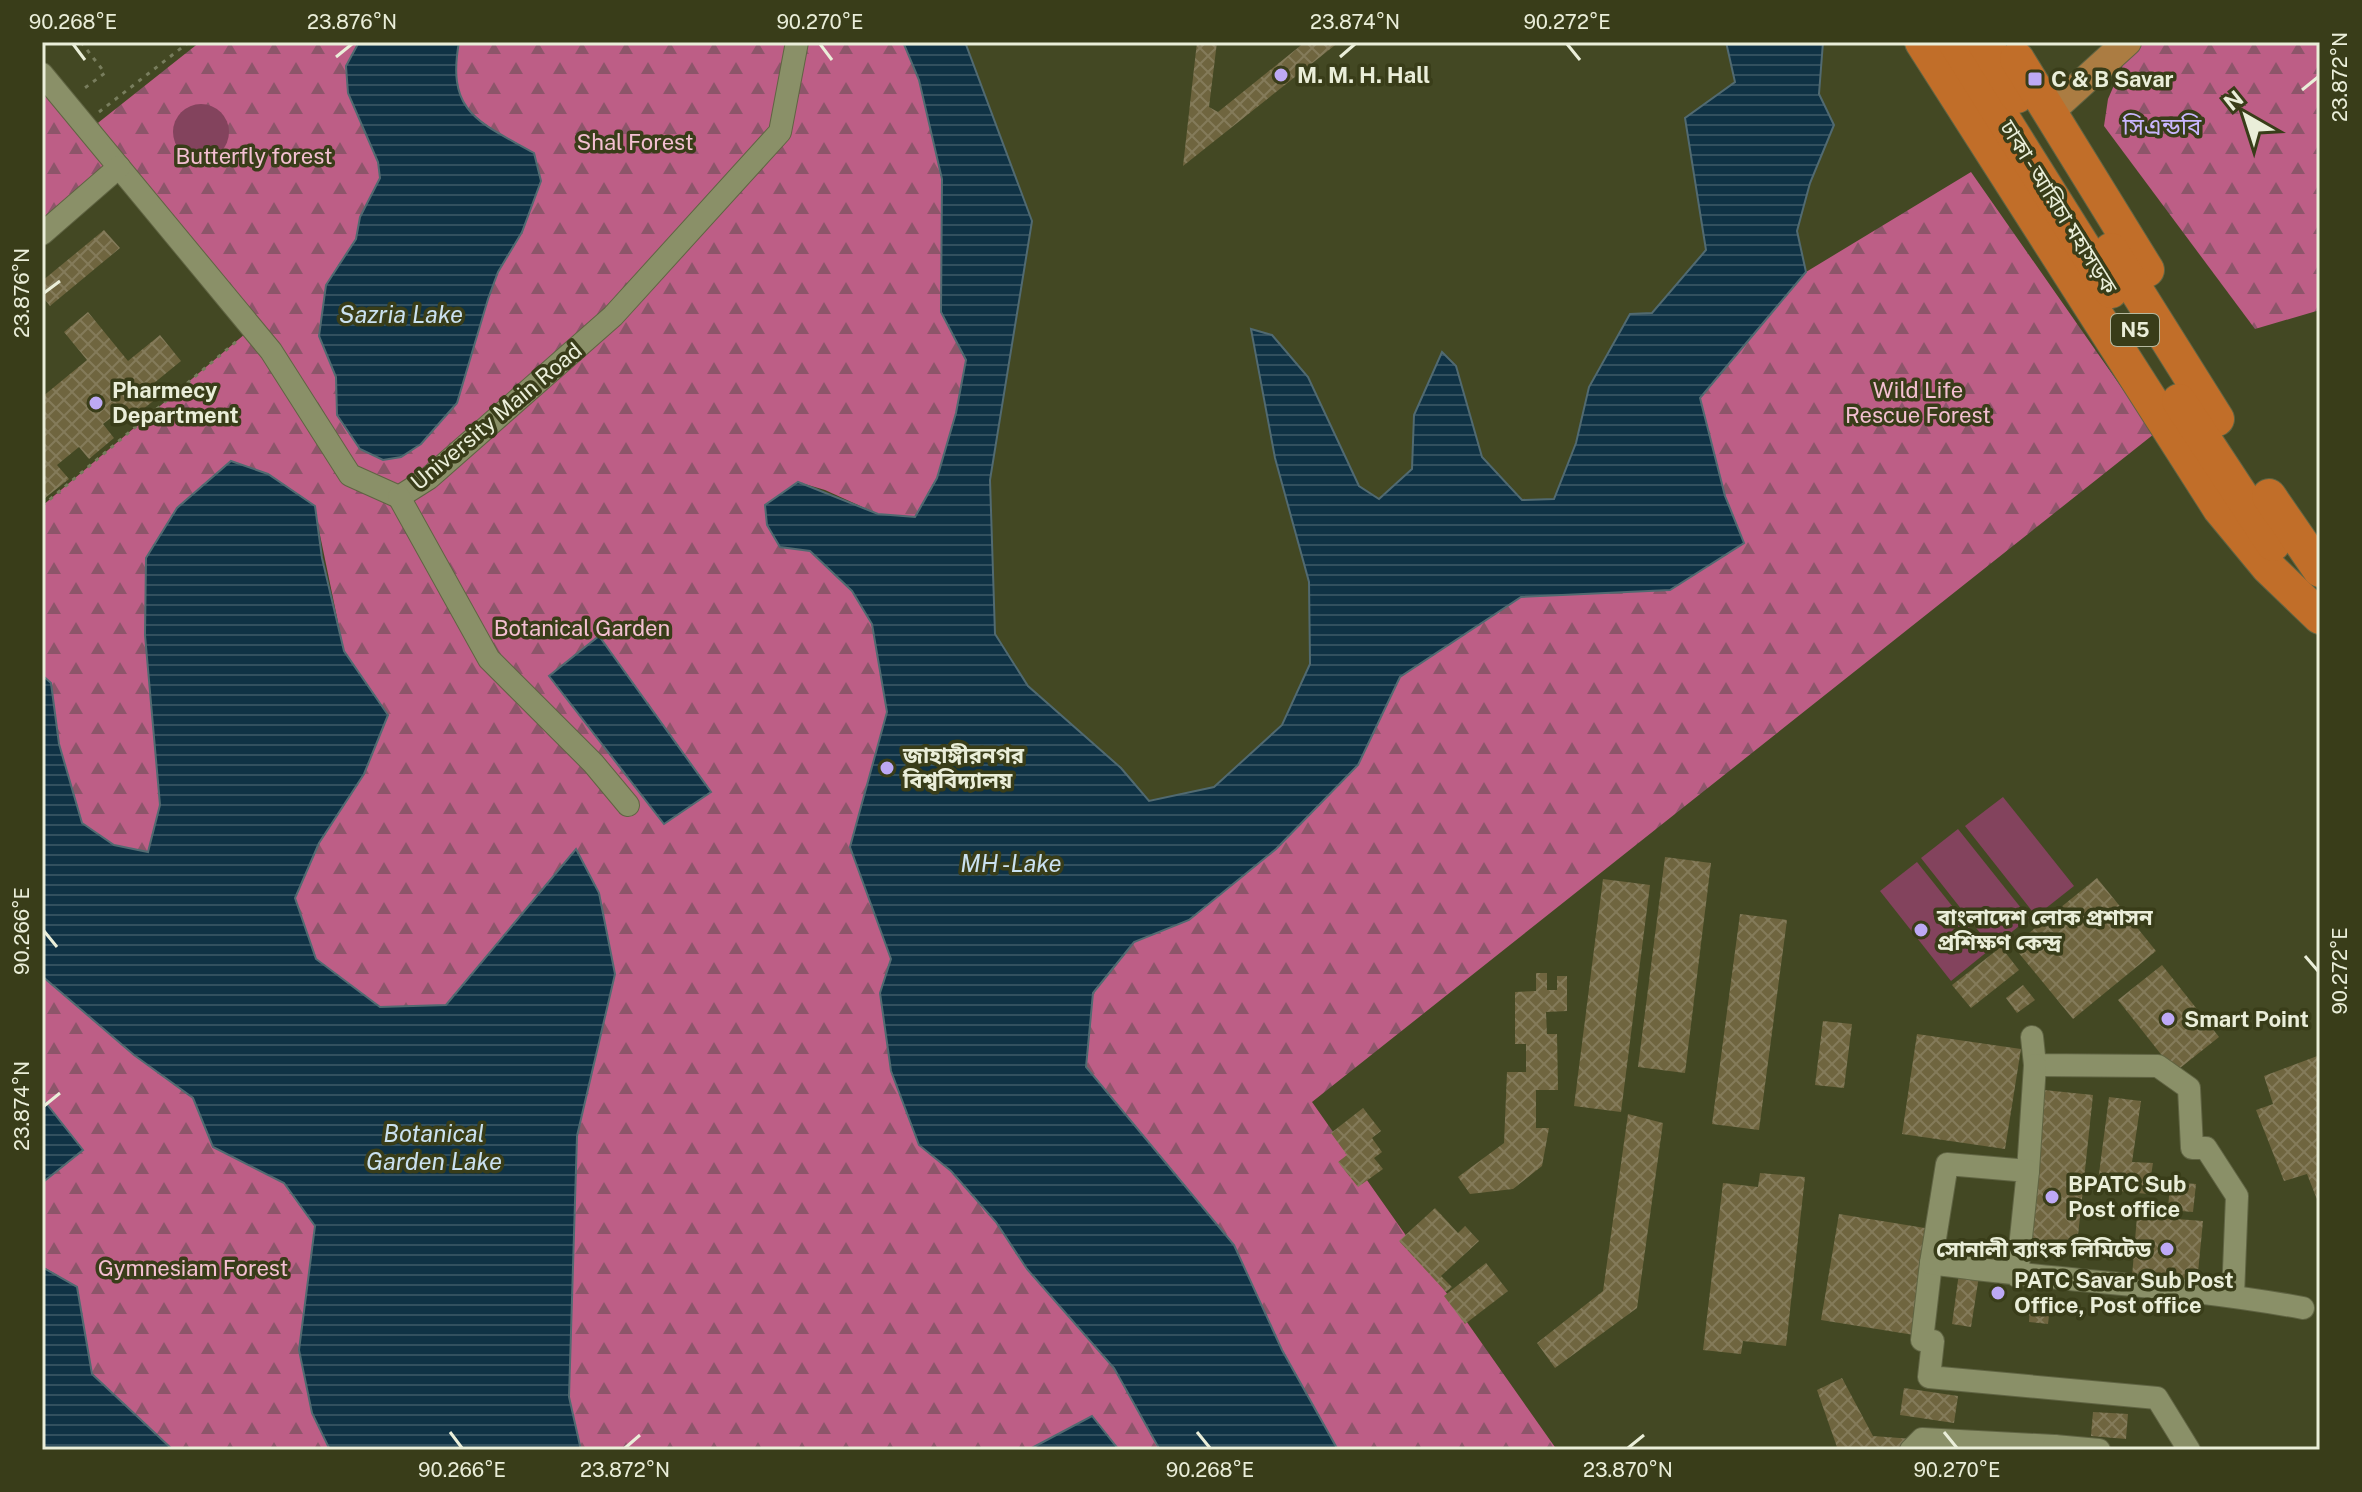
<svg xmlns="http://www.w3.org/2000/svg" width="2362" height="1492" font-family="'Public Sans','Noto Sans Bengali',sans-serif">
	<defs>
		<pattern id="forest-firs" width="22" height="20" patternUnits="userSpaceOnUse" patternTransform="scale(2)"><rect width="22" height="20" fill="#bd5e86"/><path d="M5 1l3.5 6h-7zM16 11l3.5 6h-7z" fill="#8d556a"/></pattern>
		<pattern id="water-rules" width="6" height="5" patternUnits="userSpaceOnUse" patternTransform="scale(2)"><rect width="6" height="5" fill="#0f3245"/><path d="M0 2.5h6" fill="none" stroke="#32505f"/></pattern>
		<pattern id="building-cross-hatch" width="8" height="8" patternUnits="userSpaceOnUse" patternTransform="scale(2)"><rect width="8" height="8" fill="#6f653f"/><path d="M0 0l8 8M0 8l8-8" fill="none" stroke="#847b5a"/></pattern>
	</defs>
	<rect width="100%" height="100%" fill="#434823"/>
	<g fill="url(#forest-firs)">
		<path d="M200,42H359L346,66L348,93L378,162L380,178L360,217L356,239L343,259L319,336L336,377L339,405L421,444L457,403L488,299L498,272L522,232L502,135C459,109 450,91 459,42H903L919,80L943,185L941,312L966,360L956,413L935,485L915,517L878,514L825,490L798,482L780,547L810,551L852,591L872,624L887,712L851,847L891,959L880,993L891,1071L919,1144L951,1171L996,1222L1027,1269L1114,1368L1160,1450H1119L1092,1417L1028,1450H581L569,1397L577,1136L615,974L599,893L576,850L446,1005L380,1008L316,959L295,898L319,843L364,774L388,715L344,651L314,506L254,469L231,461L177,508L145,635L160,805L148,852L114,846L82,823L59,744L51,684L42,675V506L252,328L119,167L42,234V74L89,130Z"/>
		<path d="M2133,42H2320V310L2255,329L2104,126L2108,99Z"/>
		<path d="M1971,172L2154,434L1312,1102L1557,1450H1338L1282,1350L1234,1245L1085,1067L1093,993L1134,942L1189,920L1276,849L1358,765L1400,677L1521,597L1669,590L1744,543L1725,496L1700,398L1806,272Z"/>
		<path d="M42,976L134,1055L193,1098L213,1147L284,1183L315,1226L299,1350L312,1413L330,1450H172L92,1374L77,1287L42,1266Z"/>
	</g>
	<g fill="#83435d">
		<circle cx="201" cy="132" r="28"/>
		<path d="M2003,797L2074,886L2036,916L1965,826Z"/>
		<path d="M1958,829L2029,918L1992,948L1921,858Z"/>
		<path d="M1917,862L1988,951L1951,981L1880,891Z"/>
	</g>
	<g fill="url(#water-rules)" stroke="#516a71" stroke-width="2">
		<path d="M359,42H459C446,113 479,122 534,153L541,181L522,232L498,272L488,299L457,403L421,444L401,457L383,460L360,449L337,415L336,377L319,336L326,285L356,239L360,217L380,178L378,162L348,93L346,66Z"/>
		<path d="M903,42H965L1032,221L990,480L995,634L1028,686L1121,768L1149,801L1214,787L1282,725L1310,664L1309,582L1275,458L1251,329L1272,335L1308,377L1359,486L1379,499L1412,469L1414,415L1442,352L1456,366L1482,457L1522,500L1554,499L1576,443L1589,387L1630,314L1652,313L1706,250L1685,118L1735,82L1726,42H1823L1819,94L1834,125L1810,183L1797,231L1806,272L1700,398L1725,496L1744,543L1670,590L1521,597L1400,677L1358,765L1276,849L1189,920L1134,942L1093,993L1086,1067L1234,1245L1282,1350L1338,1450H1160L1114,1368L1027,1269L996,1222L951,1171L919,1145L891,1071L880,993L891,959L850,847L887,712L872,624L852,591L810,551L780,547L767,525L765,505L798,482L878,514L915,517L937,478L956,413L966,360L941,312L942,179L919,80Z"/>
		<path d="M231,461L268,474L315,506L322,558L344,651L388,715L364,774L319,843L295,898L316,959L380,1007L446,1005L576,849L599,893L615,974L577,1136L569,1397L581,1450H330L312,1413L299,1350L315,1226L284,1183L213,1147L193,1098L134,1055L42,976V675L51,683L59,744L82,823L114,845L148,852L160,805L145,635L146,558L177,508Z"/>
		<path d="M599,636L711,792L664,824L549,676Z"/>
		<path d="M42,1098L83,1150L42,1183Z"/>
		<path d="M42,1267L77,1287L92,1374L173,1450H42Z"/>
		<path d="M1092,1416L1119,1450H1028Z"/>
	</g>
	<g fill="url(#building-cross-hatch)">
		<path d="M1197,42H1217L1209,107L1218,112L1305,42H1339L1183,166Z"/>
		<path d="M104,230L120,248L50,306L42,296V281Z"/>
		<path d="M88,312L128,361L160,335L181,361L148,388L157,398L132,418L124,408L103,424L114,438L89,459L79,447L57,465L69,479L45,498L42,494V397L87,360L64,332Z"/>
		<path d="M1665,857L1711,863L1685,1073L1638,1067Z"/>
		<path d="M2097,878L2156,951L2073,1019L2013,946Z"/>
		<path d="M1603,879L1650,885L1621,1112L1574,1106Z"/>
		<path d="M1740,914L1787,920L1759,1130L1712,1124Z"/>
		<path d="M2001,947L2019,970L1971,1008L1952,985Z"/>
		<path d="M2162,965L2219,1037L2175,1072L2118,1000Z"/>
		<path d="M1536,973H1547V990H1557V976H1567V1011L1546,1012L1547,1034H1557L1558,1090H1536V1128H1549L1542,1166L1513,1189L1470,1194L1458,1177L1504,1143L1507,1072H1526V1044H1515V992L1536,991Z"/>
		<path d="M2023,985L2035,1000L2017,1013L2006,998Z"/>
		<path d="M1823,1021L1852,1024L1844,1088L1815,1085Z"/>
		<path d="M1917,1034L2021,1049L2005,1149L1902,1134Z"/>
		<path d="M2320,1055V1207L2307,1174L2284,1181L2256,1110L2273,1104L2264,1076Z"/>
		<path d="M2044,1090L2093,1095L2077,1245L2029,1240Z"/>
		<path d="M2109,1097L2141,1101L2132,1162L2153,1163L2148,1194L2097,1189Z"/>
		<path d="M1363,1108L1381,1131L1372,1138L1382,1152L1374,1158L1383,1169L1358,1187L1338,1162L1347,1155L1331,1133Z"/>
		<path d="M1628,1114L1663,1123L1637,1308L1555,1368L1537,1343L1603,1291Z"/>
		<path d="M1760,1173L1805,1177L1786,1346L1743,1341L1741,1354L1703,1350L1723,1183L1758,1187Z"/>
		<path d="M2170,1182L2196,1184L2193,1212L2168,1210Z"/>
		<path d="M1435,1208L1458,1233L1465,1226L1479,1241L1441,1276L1452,1287L1446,1292L1399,1241Z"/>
		<path d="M1839,1214L1931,1229L1914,1335L1821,1320Z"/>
		<path d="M2137,1216L2203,1221L2197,1283L2132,1277Z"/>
		<path d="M1486,1263L1508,1291L1465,1324L1444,1296Z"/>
		<path d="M1959,1273L1979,1276L1971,1327L1952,1324Z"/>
		<path d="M2030,1306L2050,1307L2048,1324L2029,1322Z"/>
		<path d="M1842,1378L1873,1436L1913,1439L1911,1450H1838L1817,1390Z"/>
		<path d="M1904,1388L1958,1396L1954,1423L1900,1415Z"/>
		<path d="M2093,1412L2128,1414L2126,1439L2091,1436Z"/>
	</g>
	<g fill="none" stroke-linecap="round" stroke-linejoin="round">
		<defs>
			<g id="minor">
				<path d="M42,74L271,351L350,475L399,497L429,478L613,316L780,132L797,42"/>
				<path d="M42,234L119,167"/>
				<path d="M399,497L489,659L593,763L628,805"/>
				<path d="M2032,1037L2035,1065L2158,1066L2189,1088L2192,1148H2206L2237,1196L2233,1295"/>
				<path d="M2028,1171L2035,1065"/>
				<path d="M1931,1263L1922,1340L1933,1341L1929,1377L2157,1398L2189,1450"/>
				<path d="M2017,1276L2028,1171L1947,1164L1931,1263C2055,1281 2180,1285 2303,1308"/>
				<path d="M1911,1450L1922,1439L2054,1446"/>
				<path d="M2054,1450V1446L2099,1450"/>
			</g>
			<path id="major" d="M2050,112L2127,42"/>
			<g id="highway">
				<path d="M1922,42L2220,509L2268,567L2320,617"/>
				<path d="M1955,42L2111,291"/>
				<path d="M1984,42L2017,96"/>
				<path d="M2017,59L2147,270"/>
				<path d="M2111,250L2217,419"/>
				<path d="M2179,401L2273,544"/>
				<path d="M2269,496L2320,570"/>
			</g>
		</defs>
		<use href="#minor" stroke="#606443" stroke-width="24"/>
		<use href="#major" stroke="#606443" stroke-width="30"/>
		<use href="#highway" stroke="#606443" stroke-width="36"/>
		<g stroke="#787d5d" stroke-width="3" stroke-dasharray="4 6" stroke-linecap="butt">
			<path d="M81,42L105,73L82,90"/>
			<path d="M99,112L189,42"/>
			<path d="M42,506L237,341"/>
		</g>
		<use href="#minor" stroke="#8a9068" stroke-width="22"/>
		<use href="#major" stroke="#ab7c42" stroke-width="28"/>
		<use href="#highway" stroke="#c16e29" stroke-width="34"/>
	</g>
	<path fill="none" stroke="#eaeed9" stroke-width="3" d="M73,44L85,60M820,44L832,60M1567,44L1580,60M336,57L352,44M1340,57L1355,44M2302,90L2318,77M44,293L60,281M44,931L57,947M2305,956L2318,971M44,1106L60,1093M450,1432L462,1448M1197,1432L1210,1448M1944,1432L1957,1448M625,1448L640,1435M1628,1448L1644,1435"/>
	<g fill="#bda9f5" stroke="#393d19" stroke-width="3">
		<circle cx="1281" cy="75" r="8"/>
		<rect x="2027" y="71" width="16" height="16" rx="4"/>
		<circle cx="96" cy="403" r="8"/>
		<circle cx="887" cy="768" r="8"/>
		<circle cx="1921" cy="930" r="8"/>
		<circle cx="2168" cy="1019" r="8"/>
		<circle cx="2052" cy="1197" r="8"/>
		<circle cx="2167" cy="1249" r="8"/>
		<circle cx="1998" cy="1293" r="8"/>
	</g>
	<g text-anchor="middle" stroke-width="7" stroke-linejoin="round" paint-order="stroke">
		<rect fill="#393d19" stroke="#b5b99f" stroke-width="2" x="2111" y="314" width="48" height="32" rx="6"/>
		<g font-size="20" font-weight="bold" fill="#eaeed9">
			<text x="2135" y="337">N5</text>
		</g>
		<g font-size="22" font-weight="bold" fill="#eaeed9" stroke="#393d19" text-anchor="start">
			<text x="1297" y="83">M. M. H. Hall</text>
			<text x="2051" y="87">C &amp; B Savar</text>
			<text x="112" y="398">Pharmecy<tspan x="112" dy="25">Department</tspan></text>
			<text x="903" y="763">জাহাঙ্গীরনগর<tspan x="903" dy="25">বিশ্ববিদ্যালয়</tspan></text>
			<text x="1937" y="925">বাংলাদেশ লোক প্রশাসন<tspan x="1937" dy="25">প্রশিক্ষণ কেন্দ্র</tspan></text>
			<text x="2184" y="1027">Smart Point</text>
			<text x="2068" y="1192">BPATC Sub<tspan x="2068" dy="25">Post office</tspan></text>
			<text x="2151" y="1257" text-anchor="end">সোনালী ব্যাংক লিমিটেড</text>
			<text x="2014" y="1288">PATC Savar Sub Post<tspan x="2014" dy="25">Office, Post office</tspan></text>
		</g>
		<g font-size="22" fill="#f4c0d2" stroke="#393d19">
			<text x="635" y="150">Shal Forest</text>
			<text x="254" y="164">Butterfly forest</text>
			<text x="1918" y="398">Wild Life<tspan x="1918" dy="25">Rescue Forest</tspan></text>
			<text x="582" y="636">Botanical Garden</text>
			<text x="193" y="1276">Gymnesiam Forest</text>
		</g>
		<g font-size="22" fill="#eaeed9" stroke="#393d19">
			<text transform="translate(2059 207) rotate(58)" y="8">ঢাকা - আরিচা মহাসড়ক</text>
			<text transform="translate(496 416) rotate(-40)" y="8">University Main Road</text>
		</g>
		<g font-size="24" fill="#c9b7fe" stroke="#393d19">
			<text x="2162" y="135">সিএন্ডবি</text>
		</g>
		<g font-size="24" font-style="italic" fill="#cae1f0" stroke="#393d19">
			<text x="401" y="323">Sazria Lake</text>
			<text x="1011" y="872">MH -Lake</text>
			<text x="434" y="1142">Botanical<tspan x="434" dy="28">Garden Lake</tspan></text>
		</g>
	</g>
	<rect width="2362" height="1492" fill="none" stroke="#393d19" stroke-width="88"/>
	<g transform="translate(2246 116) rotate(321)" stroke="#393d19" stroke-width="6" paint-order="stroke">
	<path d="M0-6L14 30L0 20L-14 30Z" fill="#eaeed9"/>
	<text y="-12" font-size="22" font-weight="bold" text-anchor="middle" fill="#eaeed9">N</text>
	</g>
	<rect x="44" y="44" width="2274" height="1404" fill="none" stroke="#eaeed9" stroke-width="3"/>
	<g font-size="20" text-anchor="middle" fill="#eaeed9">
		<text x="73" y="29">90.268°E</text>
		<text x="352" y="29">23.876°N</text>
		<text x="820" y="29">90.270°E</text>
		<text x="1355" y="29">23.874°N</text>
		<text x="1567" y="29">90.272°E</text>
		<text transform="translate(2340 77) rotate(-90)" y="7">23.872°N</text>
		<text transform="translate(22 293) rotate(-90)" y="7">23.876°N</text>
		<text transform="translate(22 931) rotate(-90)" y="7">90.266°E</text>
		<text transform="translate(2340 971) rotate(-90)" y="7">90.272°E</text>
		<text transform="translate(22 1106) rotate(-90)" y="7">23.874°N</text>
		<text x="462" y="1477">90.266°E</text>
		<text x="625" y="1477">23.872°N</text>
		<text x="1210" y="1477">90.268°E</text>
		<text x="1628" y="1477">23.870°N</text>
		<text x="1957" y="1477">90.270°E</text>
	</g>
</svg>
